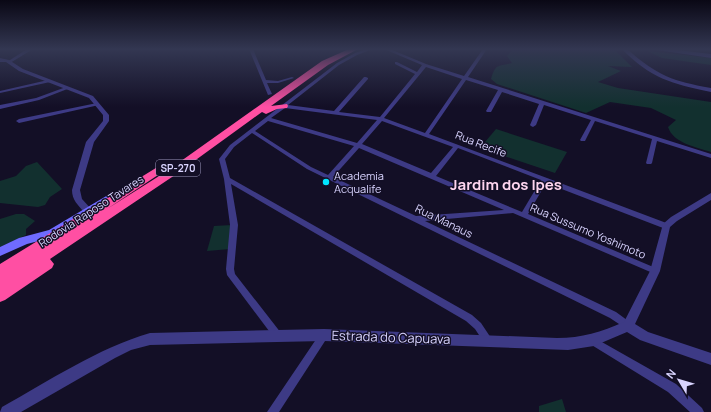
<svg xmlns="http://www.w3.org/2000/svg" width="711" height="412" font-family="Manrope,sans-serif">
	<rect width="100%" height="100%" fill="#130f26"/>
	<g fill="#12302f">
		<path d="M614,49L632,67L608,66L621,71L598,82L618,88L711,102V152C696,147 673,143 668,127L676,120L651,108L610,102L586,113L497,84L491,79C496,63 497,67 512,63L507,56L512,50Z"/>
		<path d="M648,51L711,58V65L662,58Z"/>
		<path d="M496,129L567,152L555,173L480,148Z"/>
		<path d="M37,162L62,189L50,197L45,205L38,207L0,203V181L16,176L26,166Z"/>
		<path d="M16,214H24L35,221L26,229V235L0,247V219Z"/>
		<path d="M232,225L230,249L207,251L214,226Z"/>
		<path d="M562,399L566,412H539V406Z"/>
	</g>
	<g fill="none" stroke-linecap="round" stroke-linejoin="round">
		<g fill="#3d3a85" fill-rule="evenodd">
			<path d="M27,49H33L10,63L7,62Z"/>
			<path d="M249,49H253L266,80L278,81L292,77L294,78L278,83H267L272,94L268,95Z"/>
			<path d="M366,49H373L357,55L339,65L288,105L334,111L364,77H366L368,78V79L339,112L380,117L415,74L395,64V62H397L417,72L422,65L384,49H390L426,64L464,76L483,49H487L468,77L711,154V158L657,141L652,163L651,164H647L646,163L652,139L595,121L585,141H581L580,140L591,120L544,105L536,125L533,127L531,126L530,125L539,104L502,92L491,112H487L486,111L498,90L466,80L429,134L547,178L669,224L670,226L669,228H663L546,183L528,214L658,269L659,271L658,273L655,274L513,213L425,221L616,312L631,323L633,326L631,329L628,330L610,318L307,169L252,133L234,147L225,159L230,178L472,315L481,323L493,341L491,344L488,345L485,344L475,329L466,321L231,184L238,225L234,269L235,274L281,333L283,336L281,339L278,340L275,339L227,275L226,269L230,225L224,179L219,159L230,145L337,63L355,53ZM426,67L462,79L425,133L384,118ZM285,108L377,120L357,143L271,118ZM268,121L354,146L328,175L311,167L255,131ZM382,121L453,147L431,173L362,144ZM359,148L504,210L416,216L333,177ZM458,148L541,180L522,212L436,176Z"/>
			<path d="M48,80L50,81V82L0,93V91Z"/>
			<path d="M66,87L70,88L39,100L0,109V105L36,98Z"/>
			<path d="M97,103H99V105L19,123L16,121L19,119Z"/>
			<path d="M324,331L327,332L329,335L327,338L279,412H267L321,332Z"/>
			<path d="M593,337L676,384L702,408L704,412H690L668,392L590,344L588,341L590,338Z"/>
		</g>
		<g fill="#3d3a85" fill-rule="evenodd">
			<path d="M622,49H627C658,76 672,81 711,88V92C672,84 650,78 622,49Z"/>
			<path d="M651,49H669L711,54V58Z"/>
			<path d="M0,58L9,60L23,69L93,96L109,115V121L94,142L80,190L82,199L92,210L90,212H84C78,205 72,200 72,190L86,142L103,121V115L89,98L19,71L6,62H0Z"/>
			<path d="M711,193V200L677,221L670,227L660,271L635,324L648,332L711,353V365L640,340L627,332L594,346L568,350L324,341L150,345L131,350L115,358L21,412H0L2,407C49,381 98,348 150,333L324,329L557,338C582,338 601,332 624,322L650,271L663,224L671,217Z"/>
		</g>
		<path fill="#6f6bff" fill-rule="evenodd" d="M108,195L113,198L111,200L54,237L27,244L0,256V247L19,238L49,230Z"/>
		<path fill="#ff4fa3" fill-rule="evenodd" d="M349,49H358L328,65L271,106L287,104L288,106L287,108L277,109L266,114L262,112L175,175L50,259L54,264L52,268L5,300L0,302V277L3,276L0,277V264L164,163H172L173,165L107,209L167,171L322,61Z"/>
	</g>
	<linearGradient id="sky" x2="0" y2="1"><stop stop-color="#0a0815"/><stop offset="0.46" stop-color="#333752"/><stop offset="1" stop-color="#333752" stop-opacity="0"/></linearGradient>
	<rect width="711" height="107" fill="url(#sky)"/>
	<circle fill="#00e5ff" stroke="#130f26" stroke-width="1.5" cx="326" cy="182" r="4"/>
	<g text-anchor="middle" stroke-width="3" stroke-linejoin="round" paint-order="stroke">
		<rect fill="#130f26" stroke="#9e99be" stroke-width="1" x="156" y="160" width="44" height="16" rx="3"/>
		<g font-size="10" font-weight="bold" fill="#d9d4ff">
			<text x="178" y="172">SP-270</text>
		</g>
		<g font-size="11" fill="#d9d4ff" stroke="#130f26">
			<text transform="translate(481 144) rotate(21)" y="4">Rua Recife</text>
			<text transform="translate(91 211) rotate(-33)" y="4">Rodovia Raposo Tavares</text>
			<text transform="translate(444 221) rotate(26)" y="4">Rua Manaus</text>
			<text transform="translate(588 231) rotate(23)" y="4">Rua Sussumo Yoshimoto</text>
		</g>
		<g font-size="11" fill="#d9d4ff" stroke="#130f26" text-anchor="start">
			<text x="334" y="180">Academia<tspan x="334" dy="13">Acqualife</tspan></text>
		</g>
		<g font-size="13" fill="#d9d4ff" stroke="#130f26">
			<text transform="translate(391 337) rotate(2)" y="5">Estrada do Capuava</text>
		</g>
		<g font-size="15" font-weight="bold" fill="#ffd6f0" stroke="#130f26">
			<text x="506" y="190">Jardim dos Ipes</text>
		</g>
	</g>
	<g transform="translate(679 380) rotate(308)" stroke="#130f26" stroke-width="3" paint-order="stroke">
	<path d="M0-3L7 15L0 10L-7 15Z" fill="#d9d4ff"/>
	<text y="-6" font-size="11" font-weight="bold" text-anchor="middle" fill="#d9d4ff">N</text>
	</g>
</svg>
